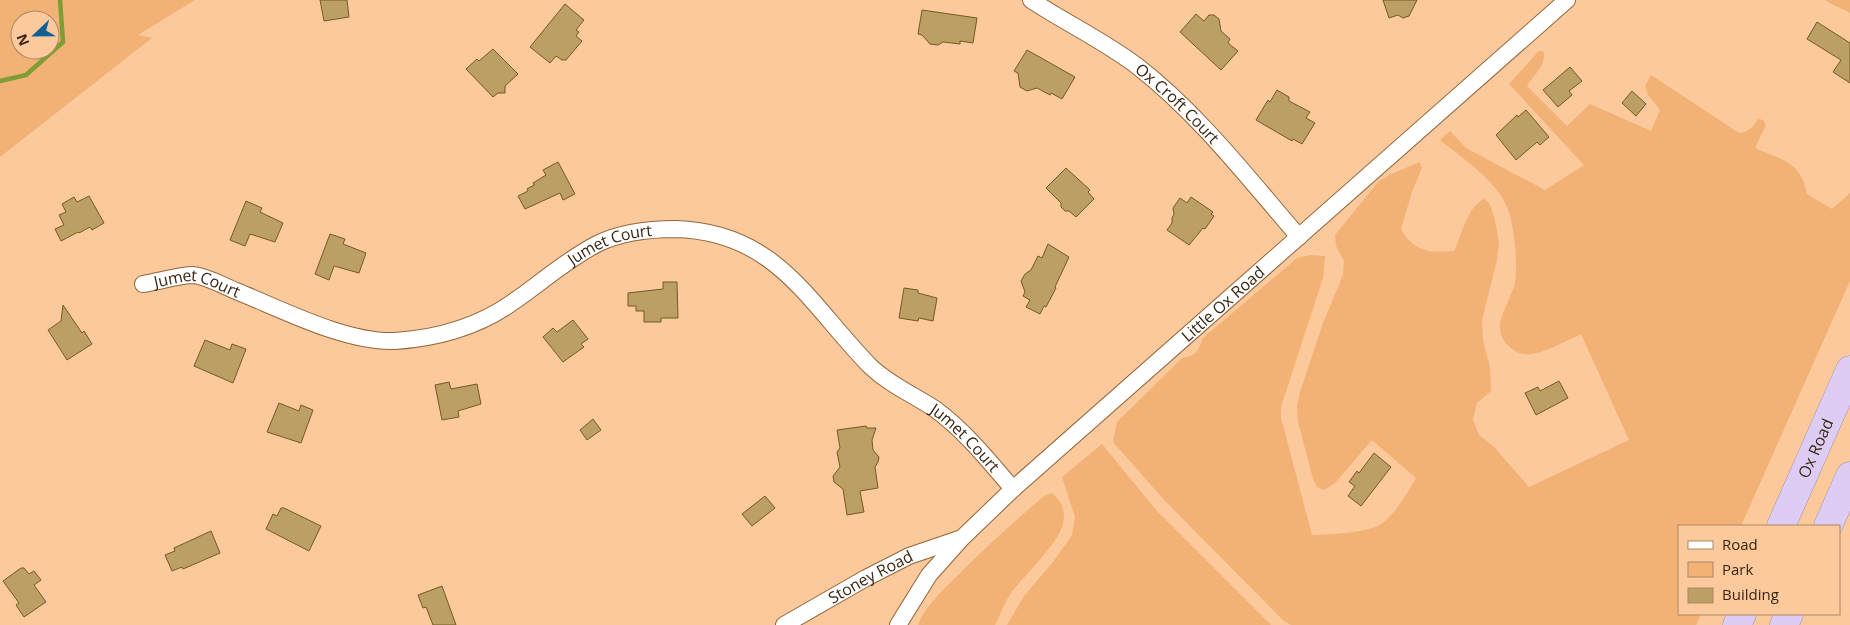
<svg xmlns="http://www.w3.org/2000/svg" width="1850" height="625" font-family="'Open Sans',sans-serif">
	<rect width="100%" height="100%" fill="#fbc99b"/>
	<g fill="#f3b275" fill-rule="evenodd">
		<path d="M0,0H195L138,35L152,38L0,157ZM20,20H50V50H20Z"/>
		<path d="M1825,0H1850V13L1826,1Z"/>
		<path d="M1539,51H1543C1548,63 1533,76 1527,86L1567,126L1590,104L1651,131L1660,110L1648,95L1645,86L1651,75L1739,133C1749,132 1753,127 1758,119L1763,120L1766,125L1755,148C1782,160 1801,161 1807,194L1832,209L1850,193V281L1741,526H1679V614H1701L1696,625H1291L1283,620L1166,502L1113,442L1117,422L1182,358C1197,356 1198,351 1203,338L1297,258L1311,255L1325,256L1323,278L1281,407V418L1312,535C1330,534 1365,534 1381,524C1396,514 1407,493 1416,478L1372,440L1335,483L1324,490L1317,487L1313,479L1298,422L1297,407L1300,392L1323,323L1343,275L1344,261L1336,246L1335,235L1379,181L1391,174L1420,162L1422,168L1412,192L1401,229C1414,252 1430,253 1454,251C1462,235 1467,207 1484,199L1489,203L1494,216L1499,242L1497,260L1482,320L1483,341L1490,367L1491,391L1477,403L1473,420L1479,435L1494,447L1529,487L1629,440L1581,334C1565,341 1550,351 1532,354C1517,357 1501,343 1500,329C1498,319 1513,294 1515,282C1518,265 1514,222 1507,207C1496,180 1462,158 1440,140L1450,131L1466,148L1545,190L1584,165L1509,84Z"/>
		<path d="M1102,444L1156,510L1271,625H1007L1024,596L1053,562L1072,535L1075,517L1062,477Z"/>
		<path d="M1052,493C1059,499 1064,506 1064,516C1065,538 1028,571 1015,588C1006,598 1001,613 995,625H918C925,606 942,591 956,577C984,548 1014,522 1044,496Z"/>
	</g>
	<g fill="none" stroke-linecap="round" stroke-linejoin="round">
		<path stroke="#7f9d34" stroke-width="4.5" d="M0,81L26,75L63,42L60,0"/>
	</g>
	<g fill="#bc9f65" stroke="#755a1f">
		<path d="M320,0H347L349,17L324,21Z"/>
		<path d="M1383,0H1417L1409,16L1403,18L1398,15L1389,18Z"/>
		<path d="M565,4L584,20L576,30L579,32L576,36L582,41L566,60H562L556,56L550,63L530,47Z"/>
		<path d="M922,10L977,18L973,43L960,41V44L943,42L938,45L930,44L922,35L918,34Z"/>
		<path d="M1196,14L1204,21L1209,15H1214L1219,19L1221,31L1230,39L1228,43L1238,51L1221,70L1180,32Z"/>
		<path d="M1817,22L1850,43V83L1833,72L1841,60L1807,39Z"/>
		<path d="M493,49L518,74L505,86V93H498L493,97L466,69L477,59L479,61Z"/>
		<path d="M1027,50L1075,77L1062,99L1051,93L1050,95L1037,88L1027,91L1020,87L1018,73L1014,71Z"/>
		<path d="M1570,67L1582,81L1569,91L1572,95L1558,107L1543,90Z"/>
		<path d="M1277,90L1289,97V101L1310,112L1306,118L1315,123L1302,144L1293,139L1292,141L1256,120L1268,100L1270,102Z"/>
		<path d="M1632,91L1646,104L1636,116L1622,103Z"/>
		<path d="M1526,110L1549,137L1540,145L1537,142L1516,160L1496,135L1517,115L1518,117Z"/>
		<path d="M558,162L575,194L563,200L560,193L525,209L518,196L528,191L527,189L534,185L533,183L546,175L543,170Z"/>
		<path d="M1066,168L1090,190L1088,192L1094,199L1076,217L1069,211H1065L1061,207V203L1046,188Z"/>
		<path d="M89,196L104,223L92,230L90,227L79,233L78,232L61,241L55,229L64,225L59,215L66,212L62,204L74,197L77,202Z"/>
		<path d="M1191,197L1213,212L1211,214L1214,216L1205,229L1203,228L1189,245L1167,230L1172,223V218L1174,214L1173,208L1180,198L1187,203Z"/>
		<path d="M246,201L262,208L260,212L283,223L275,242L250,234L245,246L230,240Z"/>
		<path d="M330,234L345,239L343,244L366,253L359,273L334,266L329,280L315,274Z"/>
		<path d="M1048,244L1069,257L1055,287L1056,288L1046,307L1044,306L1040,314L1026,307L1030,300L1023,296L1025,292L1021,281L1025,274L1031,270L1038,256L1042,258Z"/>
		<path d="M663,282H677L678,318H661V322H644V311H636V306H628V293L663,289Z"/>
		<path d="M904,288L918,290V293L937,298L933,321L919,318L918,321L899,318Z"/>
		<path d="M63,305L82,333L84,331L92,344L67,360L48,330L61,321Z"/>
		<path d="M573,320L588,339L581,344L584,347L563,362L543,337L553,328L557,332Z"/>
		<path d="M205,340L230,350L232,344L246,349L233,383L194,366Z"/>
		<path d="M1559,381L1568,398L1536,415L1525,393L1538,387L1540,391Z"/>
		<path d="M449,382L451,389L477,384L481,404L458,411L459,417L442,420L435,385Z"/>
		<path d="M279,403L299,411L301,405L313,410L301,443L267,432Z"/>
		<path d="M593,419L601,430L587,440L580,430Z"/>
		<path d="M866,426L867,428H876L872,440L873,450L879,457L878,462L875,467L878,488L860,491L864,512L847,515L843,489L834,482L833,476L840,467L837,452L840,448L837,430Z"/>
		<path d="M1374,453L1391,467L1361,506L1348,496L1355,486L1349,482L1357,471L1359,473Z"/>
		<path d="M765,496L775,508L752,526L742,514Z"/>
		<path d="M281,508H284L321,526L309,551L266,529L273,514L277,516Z"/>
		<path d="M211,531L220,553L183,569L182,567L172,571L165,555L175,551L174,548Z"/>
		<path d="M21,568H24L29,574L34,571L41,580L34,585L46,602L24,617L16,605L19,603L3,581Z"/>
		<path d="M442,586L456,625H433L426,607L423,608L418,595Z"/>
	</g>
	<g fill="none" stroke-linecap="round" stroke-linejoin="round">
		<defs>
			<g id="street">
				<path id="s1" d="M1031,0C1066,23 1104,41 1137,66C1199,114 1248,178 1299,237"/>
				<path id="s2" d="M143,284C157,282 180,275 193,275C207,276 223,286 236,291C281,309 346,343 395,341C438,338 478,327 513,302C542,282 566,260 597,244C621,232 649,229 676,229C777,232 809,304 871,367C890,385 914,395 935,409C965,431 989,461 1013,489"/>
				<path id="s3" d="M784,625L866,578L909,556L959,539"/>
				<path id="s4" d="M898,625L929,575L962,538L1013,489L1567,0"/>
			</g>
			<g id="highway">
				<path id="s5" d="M1781,526L1850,370"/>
				<path d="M1828,526L1850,476"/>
				<path d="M1737,625L1742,614"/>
				<path d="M1784,625L1789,614"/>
			</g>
		</defs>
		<use href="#street" stroke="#926539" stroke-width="18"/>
		<use href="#highway" stroke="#a493a5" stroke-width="29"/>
		<use href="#street" stroke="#fff" stroke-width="16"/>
		<use href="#highway" stroke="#ddcdf4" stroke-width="28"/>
	</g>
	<g text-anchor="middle" stroke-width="4.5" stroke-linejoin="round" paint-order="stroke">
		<g font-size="16" fill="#392613" stroke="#fbc99b">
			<text dy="6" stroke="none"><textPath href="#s1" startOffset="180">Ox Croft Court</textPath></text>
			<text dy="6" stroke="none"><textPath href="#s2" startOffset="505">Jumet Court</textPath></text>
			<text dy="6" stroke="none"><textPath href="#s2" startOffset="56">Jumet Court</textPath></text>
			<text dy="6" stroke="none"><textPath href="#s4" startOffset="459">Little Ox Road</textPath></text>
			<text dy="6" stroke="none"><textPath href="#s2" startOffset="940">Jumet Court</textPath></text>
			<text dy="6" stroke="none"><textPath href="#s5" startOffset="85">Ox Road</textPath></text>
			<text dy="6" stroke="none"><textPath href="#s3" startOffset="99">Stoney Road</textPath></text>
		</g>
	</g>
	<rect x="1678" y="525" width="162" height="90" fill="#fbc99b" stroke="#ad8865"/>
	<rect x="1688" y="541" width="25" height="8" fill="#ffffff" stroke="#ad8865"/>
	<text x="1722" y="550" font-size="15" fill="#392613">Road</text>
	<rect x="1688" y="562" width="25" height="15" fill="#f3b275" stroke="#ad8865"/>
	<text x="1722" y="575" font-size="15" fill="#392613">Park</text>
	<rect x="1688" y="588" width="25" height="15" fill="#bc9f65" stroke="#ad8865"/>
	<text x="1722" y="600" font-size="15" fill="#392613">Building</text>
	<g transform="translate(35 35) rotate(248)"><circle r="24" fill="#fbc99b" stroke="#ad8865"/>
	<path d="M0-4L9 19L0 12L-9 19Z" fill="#126093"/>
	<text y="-8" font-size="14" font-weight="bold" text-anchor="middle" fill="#392613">N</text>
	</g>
</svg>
